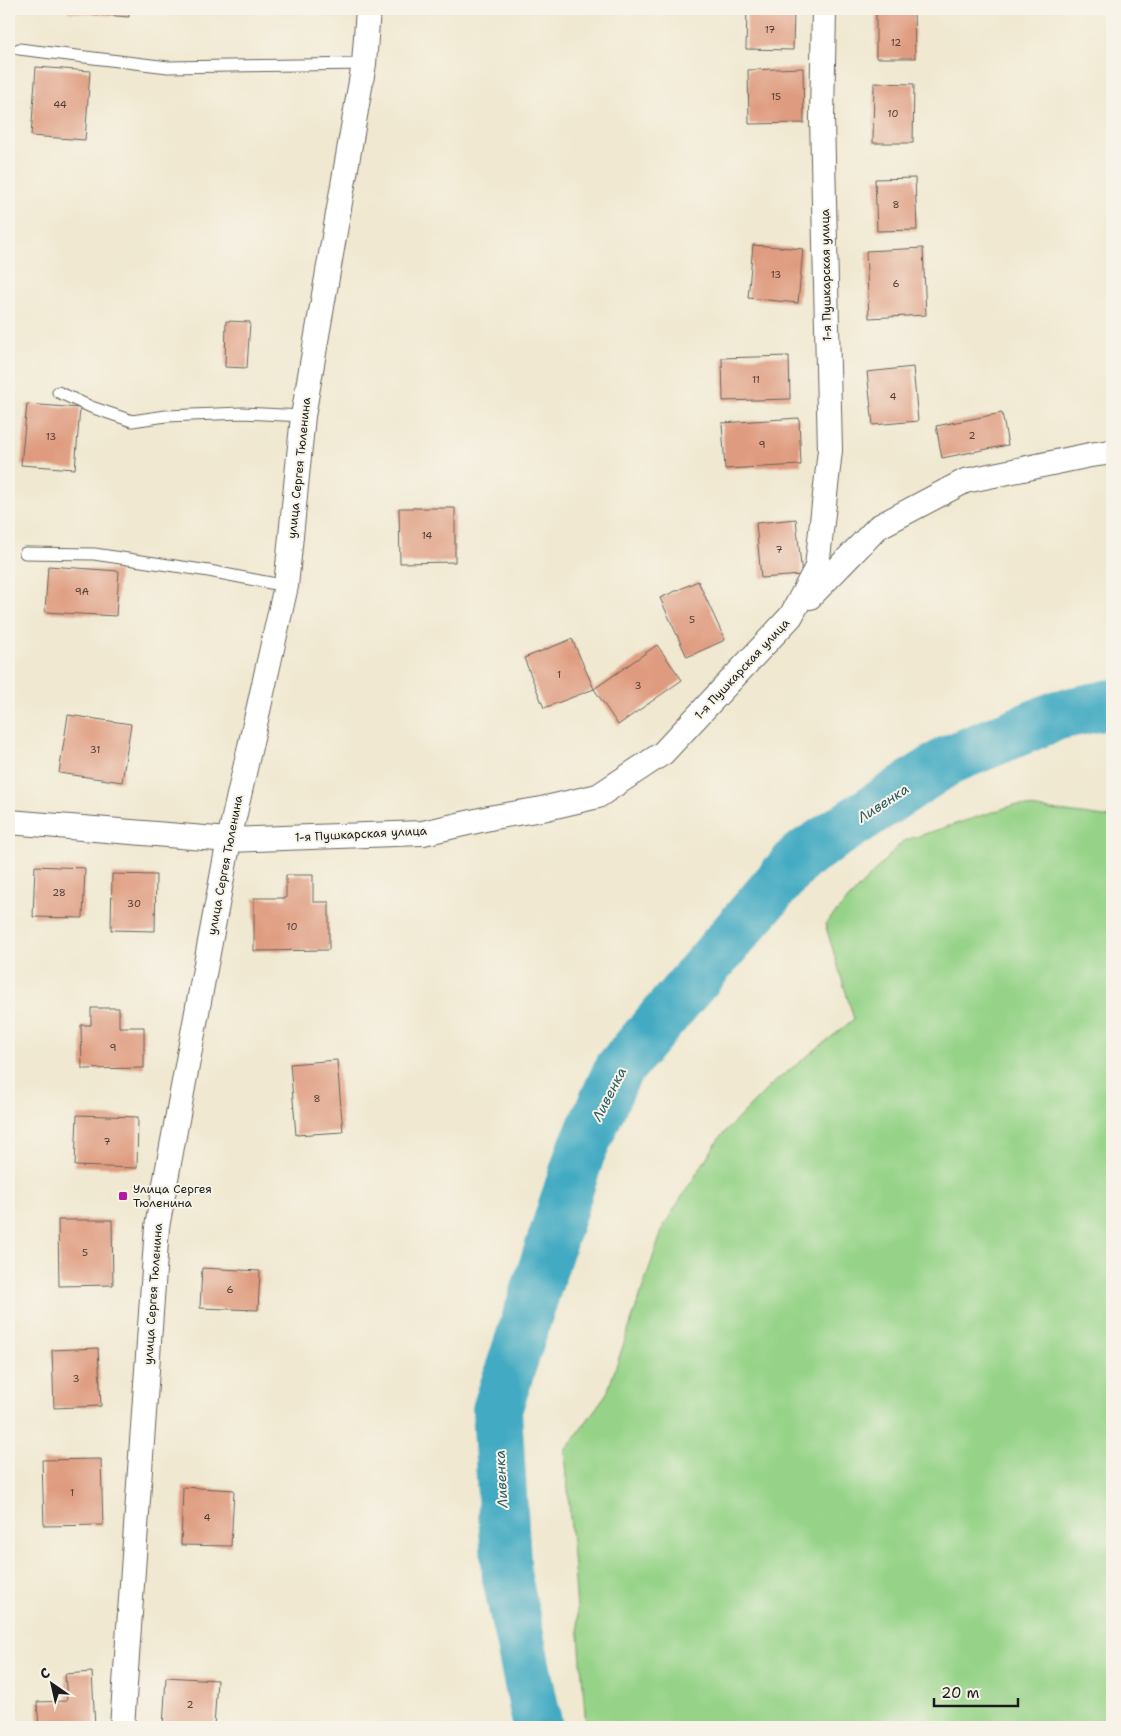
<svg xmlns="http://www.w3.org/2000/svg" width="1121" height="1736" font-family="'Shantell Sans',sans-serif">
	<rect width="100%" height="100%" fill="#f7f3e8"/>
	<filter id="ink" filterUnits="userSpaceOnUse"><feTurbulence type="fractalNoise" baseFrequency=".02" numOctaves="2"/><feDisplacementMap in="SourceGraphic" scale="10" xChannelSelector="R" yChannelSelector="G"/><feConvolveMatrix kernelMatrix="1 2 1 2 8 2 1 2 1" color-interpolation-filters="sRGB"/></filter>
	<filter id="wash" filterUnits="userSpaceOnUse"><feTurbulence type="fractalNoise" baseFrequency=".0096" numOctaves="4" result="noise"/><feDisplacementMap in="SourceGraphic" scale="20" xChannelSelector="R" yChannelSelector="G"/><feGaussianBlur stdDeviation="1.12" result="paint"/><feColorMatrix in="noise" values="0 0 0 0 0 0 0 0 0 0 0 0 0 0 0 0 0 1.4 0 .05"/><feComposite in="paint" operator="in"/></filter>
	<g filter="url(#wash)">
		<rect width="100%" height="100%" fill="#f0e8d0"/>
		<path fill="#96d388" stroke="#597852" d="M1014,805L1112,818V1727H586L565,1451L607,1393L664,1225L720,1137L772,1084L854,1019L825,924L903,841Z"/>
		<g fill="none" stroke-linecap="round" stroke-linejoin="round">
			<path stroke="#42aac2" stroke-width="50" d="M538,1727L507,1578L497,1410L580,1154L618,1070L800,857L949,760L1058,715L1112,704"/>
		</g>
		<g id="blocks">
			<g fill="#df9b7f">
				<path d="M69,9H129V17L68,12Z"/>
				<path d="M747,9H794L793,50L746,49Z"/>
				<path d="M876,9H914L915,58H876Z"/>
				<path d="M36,67L90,71L85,140L31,136Z"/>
				<path d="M803,68L804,123L749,124L748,70Z"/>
				<path d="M874,83L914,84L913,143H873Z"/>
				<path d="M915,178L917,230L877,231L875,179Z"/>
				<path d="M753,245L803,249L798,303L748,298Z"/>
				<path d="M923,248L926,315L869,318L866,251Z"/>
				<path d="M226,321L250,322L247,368L225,367Z"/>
				<path d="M789,356L790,399L723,401L722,358Z"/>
				<path d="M913,367L918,421L873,425L867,372Z"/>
				<path d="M27,404L80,408L75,469L21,465Z"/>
				<path d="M1002,413L1008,445L942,458L936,426Z"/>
				<path d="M799,418L801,465L725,469L722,423Z"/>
				<path d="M399,508H455V562L400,563Z"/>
				<path d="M796,519L802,575L761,578L756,523Z"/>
				<path d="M48,566L119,571L116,616L45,612Z"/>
				<path d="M698,581L725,640L687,657L660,598Z"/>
				<path d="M572,639L594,689L544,708L524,658Z"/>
				<path d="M657,645L682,680L618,725L594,689Z"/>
				<path d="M68,715L131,724L122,782L59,773Z"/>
				<path d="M35,866L85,868L83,918L33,917Z"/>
				<path d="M112,874L156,875L155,931L111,930Z"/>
				<path d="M286,875H313V902H329V950L254,951V898H286Z"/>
				<path d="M91,1008H119V1027H144V1068L82,1069L81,1025H91Z"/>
				<path d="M337,1060L343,1132L296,1135L290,1064Z"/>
				<path d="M77,1115L138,1117L137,1168L75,1166Z"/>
				<path d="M58,1220H112L113,1285L59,1286Z"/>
				<path d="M202,1268L260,1271L258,1310L200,1308Z"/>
				<path d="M98,1348L101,1406L54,1408L52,1350Z"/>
				<path d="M101,1459L103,1525L44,1526L42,1460Z"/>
				<path d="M183,1487L234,1490L231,1546L181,1545Z"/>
				<path d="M92,1672L95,1727H39L37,1702L67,1701L65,1674Z"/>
				<path d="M166,1677L217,1680L214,1727H163Z"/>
			</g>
		</g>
	</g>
	<g filter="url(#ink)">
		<use href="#blocks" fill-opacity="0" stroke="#66635b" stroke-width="1"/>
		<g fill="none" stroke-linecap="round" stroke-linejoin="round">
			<defs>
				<g id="lane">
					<path d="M19,49L168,67L364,64"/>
					<path d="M58,392L91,407L132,421L166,416L242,413L303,416"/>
					<path d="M25,553L94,554L209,571L286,586"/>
				</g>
				<g id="street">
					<path d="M810,597L878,527L965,481L1090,455L1112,452"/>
					<path d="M9,822L229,840L423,833L494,817L542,809L598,796L663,753L791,616L817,567L830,450L822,118L824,9"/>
					<path d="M122,1727L157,1227L229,840L286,586L303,416L364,64L368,9"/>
				</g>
			</defs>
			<use href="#lane" stroke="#66635b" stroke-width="13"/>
			<use href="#street" stroke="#66635b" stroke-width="26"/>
			<use href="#lane" stroke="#fff" stroke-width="11"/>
			<use href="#street" stroke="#fff" stroke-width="24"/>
		</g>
	</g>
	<rect fill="#b5179e" stroke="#f7f3e8" stroke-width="2" x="118" y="1191" width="10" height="10" rx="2.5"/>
	<g text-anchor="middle" stroke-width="4" stroke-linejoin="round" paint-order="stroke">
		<g font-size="10" fill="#4d3c35">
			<text x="770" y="33">17</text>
			<text x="896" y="46">12</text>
			<text x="776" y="100">15</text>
			<text x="60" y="108">44</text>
			<text x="893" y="117">10</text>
			<text x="896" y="208">8</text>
			<text x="776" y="278">13</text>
			<text x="896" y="287">6</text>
			<text x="756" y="383">11</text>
			<text x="893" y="400">4</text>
			<text x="972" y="439">2</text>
			<text x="51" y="440">13</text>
			<text x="762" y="448">9</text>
			<text x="427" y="539">14</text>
			<text x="779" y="553">7</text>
			<text x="82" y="595">9А</text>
			<text x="692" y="623">5</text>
			<text x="559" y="678">1</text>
			<text x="638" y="689">3</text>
			<text x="95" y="753">31</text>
			<text x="59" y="896">28</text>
			<text x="134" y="907">30</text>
			<text x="292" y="930">10</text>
			<text x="113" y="1051">9</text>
			<text x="317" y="1102">8</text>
			<text x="107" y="1145">7</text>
			<text x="85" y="1256">5</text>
			<text x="230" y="1293">6</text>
			<text x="76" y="1382">3</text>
			<text x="72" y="1496">1</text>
			<text x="207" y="1521">4</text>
			<text x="190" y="1708">2</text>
		</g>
		<g font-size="12" fill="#1c1c1c" stroke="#f7f3e8">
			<text transform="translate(826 275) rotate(-91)" y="4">1-я Пушкарская улица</text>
			<text transform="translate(299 468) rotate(-84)" y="4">улица Сергея Тюленина</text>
			<text transform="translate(742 669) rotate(-47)" y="4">1-я Пушкарская улица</text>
			<text transform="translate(361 834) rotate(-3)" y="4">1-я Пушкарская улица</text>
			<text transform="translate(225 865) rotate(-79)" y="4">улица Сергея Тюленина</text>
			<text transform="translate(153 1294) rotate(-86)" y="4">улица Сергея Тюленина</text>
		</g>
		<g font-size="12" fill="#1c1c1c" stroke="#f7f3e8" text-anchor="start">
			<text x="133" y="1193">Улица Сергея<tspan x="133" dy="14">Тюленина</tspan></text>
		</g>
		<g font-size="14" font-style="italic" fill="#2d5c67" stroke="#f7f3e8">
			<text transform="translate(883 803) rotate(-33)" y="5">Ливенка</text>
			<text transform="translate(609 1094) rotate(-63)" y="5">Ливенка</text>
			<text transform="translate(501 1479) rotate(-93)" y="5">Ливенка</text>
		</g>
	</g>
	<rect width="1121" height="1736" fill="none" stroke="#f7f3e8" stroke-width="30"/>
	<g transform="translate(52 1684) rotate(326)" stroke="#f7f3e8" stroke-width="4" paint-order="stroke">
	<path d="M0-4L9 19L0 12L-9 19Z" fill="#1c1c1c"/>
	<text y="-8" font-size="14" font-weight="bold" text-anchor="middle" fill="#1c1c1c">С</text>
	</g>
	<path d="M934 1698v8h84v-8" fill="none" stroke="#1c1c1c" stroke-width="2.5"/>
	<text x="941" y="1698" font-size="15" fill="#1c1c1c" stroke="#f7f3e8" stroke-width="4" paint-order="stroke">20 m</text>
</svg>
